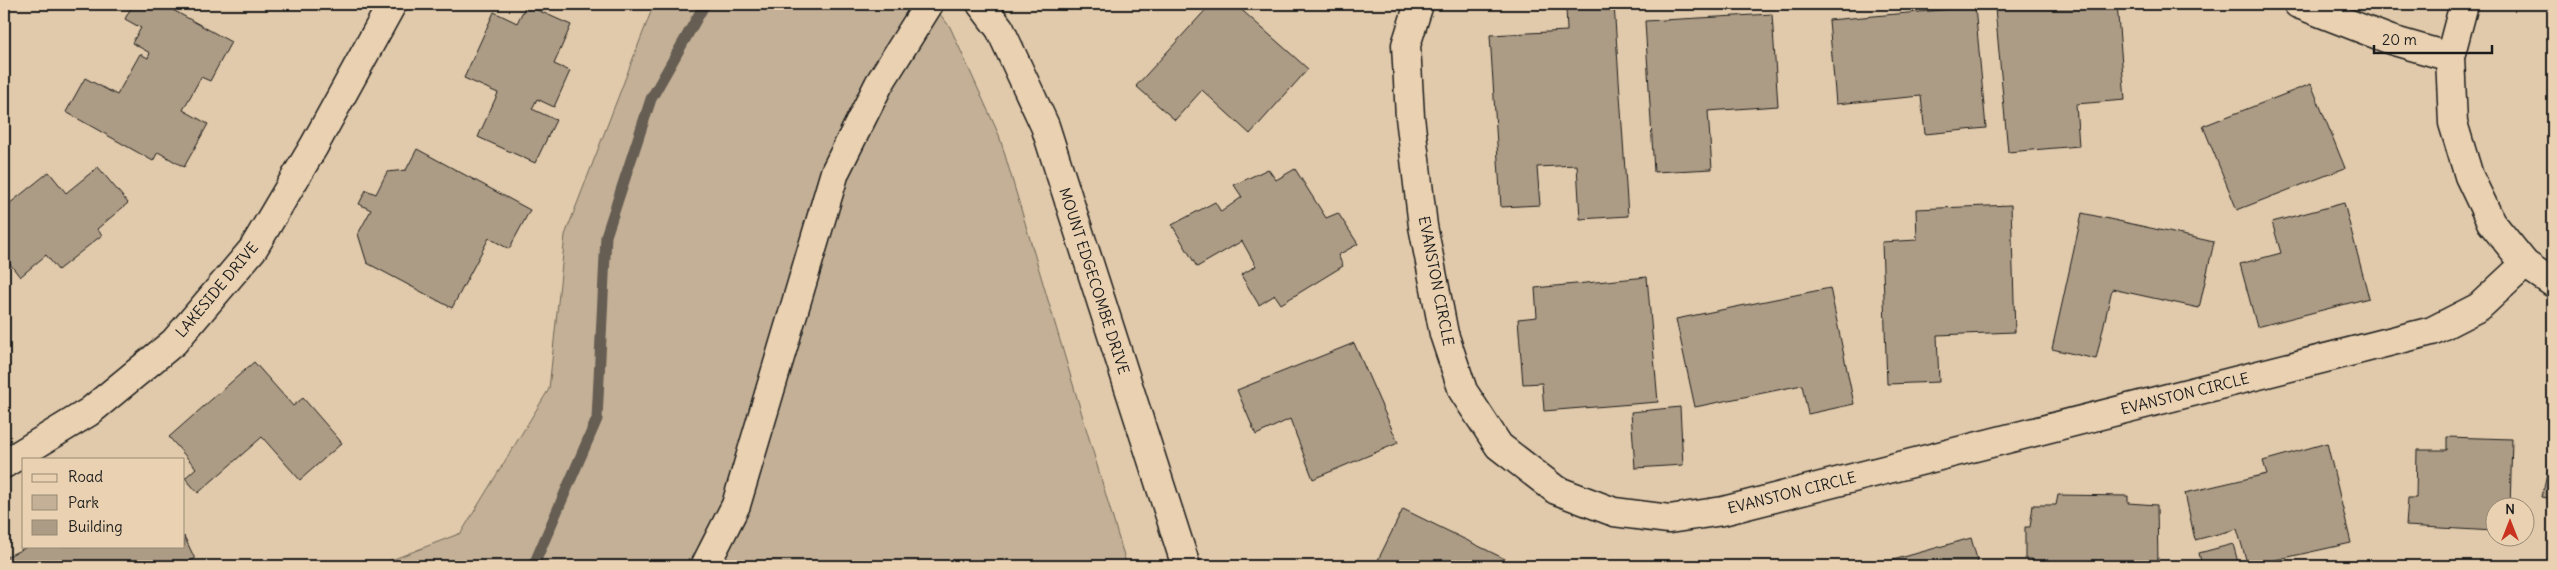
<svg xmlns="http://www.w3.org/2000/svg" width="2557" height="570" font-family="Delius,sans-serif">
	<rect width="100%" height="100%" fill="#e1caab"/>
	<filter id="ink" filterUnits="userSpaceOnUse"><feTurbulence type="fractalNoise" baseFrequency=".02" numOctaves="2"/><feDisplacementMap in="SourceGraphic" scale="10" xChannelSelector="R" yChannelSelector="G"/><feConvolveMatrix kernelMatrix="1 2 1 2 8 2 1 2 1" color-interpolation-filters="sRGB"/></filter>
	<g filter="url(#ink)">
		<path fill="#c3b096" stroke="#706659" d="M654,4H932L950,27L999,135L1127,566H376L461,533L549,389L565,235Z"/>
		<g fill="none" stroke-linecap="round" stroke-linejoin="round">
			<path stroke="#665d52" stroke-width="11" d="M530,566L535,562L597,419L606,236L651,99L705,4"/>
		</g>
		<g fill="#ad9c85" stroke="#1c1c1c">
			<path d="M133,4H162L231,42L210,81L201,77L183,110L208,124L184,167L158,152L153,161L66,112L85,78L117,95L140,54L148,58L150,53L132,43L141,28L125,19Z"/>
			<path d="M1211,4H1235L1308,69L1250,134L1202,90L1175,120L1136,86Z"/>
			<path d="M1614,4L1628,216L1580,219L1577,165L1537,167L1540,205L1501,207L1490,35L1567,31L1566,7Z"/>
			<path d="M2047,4H2117L2125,100L2076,104L2079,146L2008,152L1995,8Z"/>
			<path d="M526,5L571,25L554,64L570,71L554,107L537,99L532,109L556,120L535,163L478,137L498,93L464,78L494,12L517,23Z"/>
			<path d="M1975,7L1986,128L1925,134L1921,96L1836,104L1829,20Z"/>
			<path d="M1772,14L1778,106L1708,111L1712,169L1654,172L1645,21Z"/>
			<path d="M2311,84L2345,168L2237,210L2203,126Z"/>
			<path d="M417,149L530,210L509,249L489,238L452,308L367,263L358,234L371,210L359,204L366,190L376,194L387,172L406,170Z"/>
			<path d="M98,167L128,203L97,229L102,235L58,270L46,255L20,277L4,256V208L49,172L66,193Z"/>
			<path d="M1268,169L1276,180L1295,169L1326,218L1338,213L1358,244L1338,255L1343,266L1281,304L1275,295L1259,305L1241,275L1256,266L1242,241L1197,267L1172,225L1215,202L1221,212L1242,197L1234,185Z"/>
			<path d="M2344,203L2369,298L2257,327L2240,264L2281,253L2272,222Z"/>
			<path d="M2011,205L2015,332L1937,335L1939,382L1887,384L1882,242L1917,240L1916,209Z"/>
			<path d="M2082,213L2214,242L2199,308L2112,289L2096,359L2052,349Z"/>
			<path d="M1647,277L1658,402L1544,411L1542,383L1523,384L1518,319L1537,317L1535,288Z"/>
			<path d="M1830,288L1854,404L1808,414L1802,385L1695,407L1676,319Z"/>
			<path d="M1354,343L1398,443L1313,479L1290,419L1256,435L1237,390Z"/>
			<path d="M254,362L293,406L303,398L342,443L300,480L262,437L198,493L185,478L196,468L169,437Z"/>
			<path d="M1680,407L1683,465L1635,468L1631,412Z"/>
			<path d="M2447,437L2512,439L2510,508H2494V531L2406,526L2408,498H2416L2417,450H2447Z"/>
			<path d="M2327,443L2351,543L2248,566L2237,529L2195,540L2185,493L2267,474L2263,461Z"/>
			<path d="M2553,447V499L2542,497Z"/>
			<path d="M2058,495L2128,496V503L2157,505L2158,566H2031L2032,559H2025V527H2030L2033,505H2056Z"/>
			<path d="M1403,509L1509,561L1507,566H1375Z"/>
			<path d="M184,536L195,559L189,561L192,566H10L6,557L29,546H184Z"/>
			<path d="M1971,538L1979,566H1872Z"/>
			<path d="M2233,544L2239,566H2202L2199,553Z"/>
		</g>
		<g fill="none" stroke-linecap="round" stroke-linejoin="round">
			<defs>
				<g id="street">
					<path d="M1419,4L1406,45L1410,117L1423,226L1444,334L1463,391L1499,446L1556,490L1614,512L1669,519L1723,511L2432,331L2479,307L2525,264"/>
					<path d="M2298,4L2391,40L2450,57"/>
					<path d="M2464,4L2450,57L2453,123L2469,176L2491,222L2525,264L2553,283"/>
					<path d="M4,464L89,412L174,342L253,249L314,146L392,4"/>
					<path d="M705,566L736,505L835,172L879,84L929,4"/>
				</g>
				<path id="secondary" d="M981,4L1000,29L1045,126L1186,566"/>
			</defs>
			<use href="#street" stroke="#1c1c1c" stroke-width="31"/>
			<use href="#secondary" stroke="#1c1c1c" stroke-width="31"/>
			<use href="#street" stroke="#e9d1b1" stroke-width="28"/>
			<use href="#secondary" stroke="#e9d1b1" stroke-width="28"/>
		</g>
	</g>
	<g text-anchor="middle" stroke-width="5" stroke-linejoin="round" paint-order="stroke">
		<g font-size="15" fill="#1c1c1c" stroke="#e9d1b1">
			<text transform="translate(1094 281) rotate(72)" y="5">MOUNT EDGECOMBE DRIVE</text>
			<text transform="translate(1436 281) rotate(79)" y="5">EVANSTON CIRCLE</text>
			<text transform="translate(217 290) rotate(-50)" y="5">LAKESIDE DRIVE</text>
			<text transform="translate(2185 394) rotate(-14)" y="5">EVANSTON CIRCLE</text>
			<text transform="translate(1792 493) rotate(-14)" y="5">EVANSTON CIRCLE</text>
		</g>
	</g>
	<rect width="2557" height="570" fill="none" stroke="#e9d1b1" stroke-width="20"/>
	<rect x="10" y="10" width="2537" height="550" fill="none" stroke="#1c1c1c" stroke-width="2" filter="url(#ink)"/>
	<rect x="22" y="458" width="162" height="90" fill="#e9d1b1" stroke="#978975"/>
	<rect x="32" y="474" width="25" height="8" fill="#e9d1b1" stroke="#978975"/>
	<text x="68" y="482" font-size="15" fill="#1c1c1c">Road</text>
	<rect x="32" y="495" width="25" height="15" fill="#c3b096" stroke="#978975"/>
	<text x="68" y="508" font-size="15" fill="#1c1c1c">Park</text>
	<rect x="32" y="520" width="25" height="15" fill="#ad9c85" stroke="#978975"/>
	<text x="68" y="532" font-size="15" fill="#1c1c1c">Building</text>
	<g transform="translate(2510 522)"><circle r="24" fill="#e9d1b1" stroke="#978975"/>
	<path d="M0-4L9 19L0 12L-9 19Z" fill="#c8321e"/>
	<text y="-8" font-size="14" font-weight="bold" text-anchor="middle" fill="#1c1c1c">N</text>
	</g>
	<path d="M2374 45v8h118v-8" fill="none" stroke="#1c1c1c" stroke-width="2.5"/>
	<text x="2382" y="45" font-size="15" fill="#1c1c1c" stroke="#e9d1b1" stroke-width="4" paint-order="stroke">20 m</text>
</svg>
